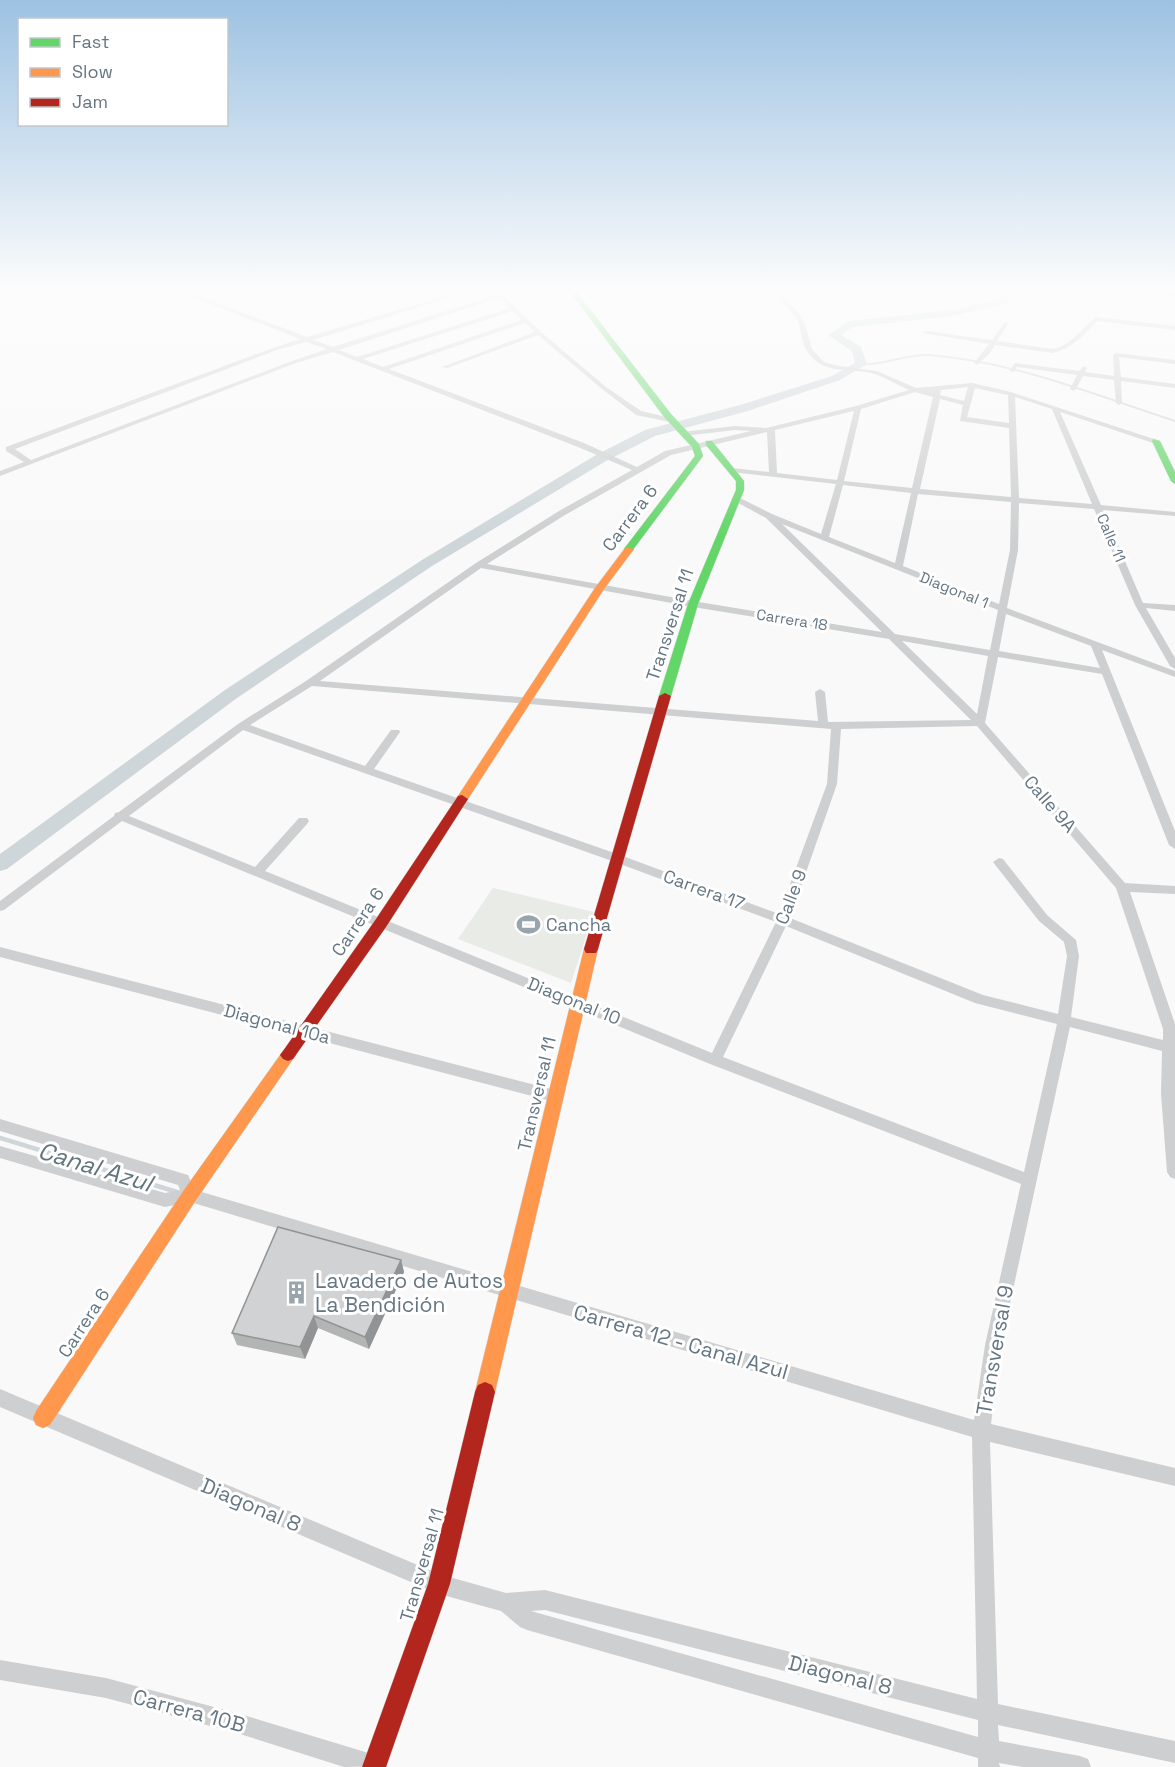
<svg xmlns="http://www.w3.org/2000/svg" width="1175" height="1767" font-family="'Space Grotesk',sans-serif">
	<rect width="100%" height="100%" fill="#f9f9f9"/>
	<path fill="#e8ebe6" d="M493,888L594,912L571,983L458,939Z"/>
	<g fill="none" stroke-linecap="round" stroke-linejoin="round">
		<path stroke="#ced6d9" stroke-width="2" d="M861,364C884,366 905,354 928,355C1013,361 1095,395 1175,421"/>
		<path stroke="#ced6d9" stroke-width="4.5" d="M0,1138L177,1192"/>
		<path fill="#ced6d9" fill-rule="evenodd" d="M1001,290H1013L1008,294L1009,303L952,316L852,327L841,335L861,347L867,364L840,380L748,411L655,436L606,461L432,566L237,698L7,869L0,871V854L225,690L422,560L596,455L645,430L740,405L832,376L855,363L852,351L828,335L849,321L952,310L999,299L997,293Z"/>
		<defs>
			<g id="fast">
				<path d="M569,290H575L671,414L699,444L703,456L632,551L629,552L624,549L695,456L692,447L665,418Z"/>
				<path d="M1153,439L1160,441L1175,472V484L1171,481L1152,441Z"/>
				<path d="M706,441H712L744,481V490L698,604L671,696L665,699L659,696L688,604L736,490V481L706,445Z"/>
			</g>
			<g id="slow">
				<path d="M626,547L634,549L604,589L466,802H458L456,799L458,796L595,588Z"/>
				<path d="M591,944L596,945L598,949L495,1392L492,1399L485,1402L478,1399L475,1392L584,949L586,945Z"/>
				<path d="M288,1049L293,1051L296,1055L293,1059L196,1200L50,1425L43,1428L36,1425L33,1418L36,1411L184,1190L283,1051Z"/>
			</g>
			<g id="jam">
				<path d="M665,693L671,696L598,949L596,953H586L584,949L659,696Z"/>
				<path d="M462,795L468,799L386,927L293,1059L288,1061L283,1059L280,1055L283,1051L376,919L458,796Z"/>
				<path d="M485,1382L492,1385L495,1392L450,1584L386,1767H362L428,1584L475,1392L478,1385Z"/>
			</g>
		</defs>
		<use href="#fast" stroke="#d5d6d7" stroke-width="1"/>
		<use href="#slow" stroke="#d5d6d7" stroke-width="1"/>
		<use href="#jam" stroke="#d5d6d7" stroke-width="1"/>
		<g fill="#cecfd0" fill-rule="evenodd">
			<path d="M175,290H183L307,337L466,290H474L313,340L333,347L496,295L492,291L497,290L541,332L606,387L641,411L675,419V423L636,415L602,389L538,335L447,368L442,367L535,332L525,323L389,369L584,443L637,467L665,451L751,431L735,430L684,436H681V432L735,426L766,428L856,406L909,390C898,385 886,378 875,374C851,367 822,376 807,351C801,342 802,329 797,320C791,308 778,304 777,290H783L784,298L799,313L805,324L812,349L824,362L839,366L877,371L916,388L972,383L1011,392L1160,441L1153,443L1060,412L1101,505L1175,512V516L1103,510L1143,603L1175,605V611L1146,608L1175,658V669L1170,666L1135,605L1094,509L1019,503L1018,550L1007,608L1175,671V677L1102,650L1175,831V849L1169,845L1102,674L998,657L985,723L1125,883L1175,886V894L1130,892L1175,1024V1179L1170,1177L1167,1172L1161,1094L1162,1051L1070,1027L1001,1345L991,1424L1175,1468V1486L990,1442L998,1704L1175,1741V1763L998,1725L999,1741L1080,1756L1088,1759L1091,1767H1023L999,1763L1000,1767H978V1758L527,1630L520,1627L501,1611L439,1594L0,1407V1389L439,1574L506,1593L545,1590L977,1699L972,1437L190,1202L165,1207L0,1158V1146L165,1193L180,1190L178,1185L0,1131V1119L188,1175L195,1190L974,1420L985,1345L1021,1184L710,1064L122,821L4,910L0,911V901L114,816L115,813L119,812L238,724L306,681L476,563L559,511L632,470L578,447L333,352L296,363L0,476V471L24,462L6,451V447L273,348L300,339ZM499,298L510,308L357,357L339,350ZM513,311L521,320L383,367L363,359ZM306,342L327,349L292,361L31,460L15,449L277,350ZM968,387L964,401L940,395L941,390ZM975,388L1008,395L1009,423L967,417ZM915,392L933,397L912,488L844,481L861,409ZM1015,397L1052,409L1092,504L1019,498ZM940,399L963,405L960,421L1009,428L1011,497L920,489ZM854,411L837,480L777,473L775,430ZM767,432L769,472L732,468L728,470L732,472L836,484L821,534L772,514L738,497L731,499L766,518L882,632L693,601L487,564L565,515L671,455ZM843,485L911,493L895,563L829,537ZM918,494L1011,502L1010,550L999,604L903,566ZM782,524L998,610L990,650L895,634ZM481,568L693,607L889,639L971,720L828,722L825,692L820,689L815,692L818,721L320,681ZM1006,614L1091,646L1100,668L999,651ZM902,641L988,656L977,714ZM312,686L831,729L827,784L779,914L620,855L374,769L400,732L399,730H391L365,766L250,725ZM977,726L1116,888L1163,1029V1040L1071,1017L1079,956L1076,940L1047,915L1003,859L999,858L993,862L1039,921L1064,942L1067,956L1058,1014L983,995L790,918L837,784L841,729ZM243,730L612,861L776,922L712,1053L265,871L307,824L309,821L307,818H299L255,867L129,816ZM786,926L975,1003L1057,1024L1024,1172L723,1057ZM545,1610L978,1720V1737L531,1611Z"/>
			<path d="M1141,290L1175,292V296L1144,292Z"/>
			<path d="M1096,317L1175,326V330L1097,321C1084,335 1073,348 1053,353L995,345L989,354L977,365L974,363L989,344L923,333L926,331L992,340L1005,322L1008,324L997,341L1053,349L1058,348L1069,342Z"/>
			<path d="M1116,353L1175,360V364L1119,357L1121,377L1175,384V388L1121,381L1122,403L1119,405L1116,403L1114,380L1083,376L1076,389L1073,391L1070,389L1077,375L1017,367L1014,372L1009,371L1015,363L1079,371L1084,366L1087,368L1085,372L1114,376L1113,355Z"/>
			<path d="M0,947L555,1090L560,1092L562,1096L560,1100L555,1102L0,957Z"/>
			<path d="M0,1660L106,1678L240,1714L375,1755L383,1758L386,1766L344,1767L240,1734L106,1698L0,1680Z"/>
		</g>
		<use href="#fast" fill="#63d668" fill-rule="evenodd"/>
		<use href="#slow" fill="#ff974d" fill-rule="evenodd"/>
		<use href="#jam" fill="#b3261e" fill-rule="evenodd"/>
	</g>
	<path fill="#b3b5b5" d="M401,1260L404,1272L369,1349L318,1328L305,1359L237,1345L232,1333Z"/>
	<g fill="#929394">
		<path d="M401,1260L404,1272L369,1349L365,1337Z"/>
		<path d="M314,1316L318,1328L305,1359L300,1347Z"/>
	</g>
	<path fill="#d0d2d3" stroke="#929394" stroke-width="1.5" d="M278,1227L401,1260L365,1337L314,1316L300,1347L232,1333Z"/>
	<linearGradient id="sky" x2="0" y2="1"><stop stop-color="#9dc2e2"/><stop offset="0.54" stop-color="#fcfcfc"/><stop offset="1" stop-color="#fcfcfc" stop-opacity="0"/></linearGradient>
	<rect width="1175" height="537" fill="url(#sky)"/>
	<defs>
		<symbol id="stadium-bare" viewBox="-9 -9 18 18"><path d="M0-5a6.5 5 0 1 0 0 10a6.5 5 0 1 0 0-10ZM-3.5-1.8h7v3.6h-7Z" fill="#99a4ac" stroke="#fff" stroke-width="2.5" paint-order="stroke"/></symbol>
		<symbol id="building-bare" viewBox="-9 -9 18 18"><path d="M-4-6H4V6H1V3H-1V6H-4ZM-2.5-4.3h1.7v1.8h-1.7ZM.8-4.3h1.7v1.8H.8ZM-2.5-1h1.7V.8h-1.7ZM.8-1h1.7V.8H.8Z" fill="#99a4ac" stroke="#fff" stroke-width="2.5" paint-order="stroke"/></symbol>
	</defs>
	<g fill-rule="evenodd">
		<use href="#stadium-bare" x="512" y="908" width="33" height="33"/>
		<use href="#building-bare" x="280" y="1276" width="33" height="33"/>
	</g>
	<g text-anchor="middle" stroke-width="6" stroke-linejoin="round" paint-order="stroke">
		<g font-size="15" fill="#657683" stroke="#fff">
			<text transform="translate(1111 538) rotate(67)" y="5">Calle 11</text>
			<text transform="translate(954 590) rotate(22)" y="5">Diagonal 1</text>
			<text transform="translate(792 620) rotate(9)" y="5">Carrera 18</text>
		</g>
		<g font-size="18" fill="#657683" stroke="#fff">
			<text transform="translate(630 518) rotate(-53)" y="6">Carrera 6</text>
			<text transform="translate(670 625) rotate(-72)" y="6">Transversal 11</text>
			<text transform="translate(1050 804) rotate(49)" y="6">Calle 9A</text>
			<text transform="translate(704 890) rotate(20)" y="6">Carrera 17</text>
			<text transform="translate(791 897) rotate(-69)" y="6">Calle 9</text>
			<text transform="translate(358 922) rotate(-56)" y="6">Carrera 6</text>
			<text transform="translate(574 1001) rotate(22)" y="6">Diagonal 10</text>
			<text transform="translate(277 1024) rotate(15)" y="6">Diagonal 10a</text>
			<text transform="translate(537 1094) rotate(-77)" y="6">Transversal 11</text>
			<text transform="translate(84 1323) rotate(-57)" y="6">Carrera 6</text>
			<text transform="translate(422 1565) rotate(-74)" y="6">Transversal 11</text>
		</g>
		<g font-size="18" fill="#657683" stroke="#fff" text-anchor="start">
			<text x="546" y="931">Cancha</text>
		</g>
		<g font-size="21" fill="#657683" stroke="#fff" text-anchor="start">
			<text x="315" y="1288">Lavadero de Autos<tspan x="315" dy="24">La Bendición</tspan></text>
		</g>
		<g font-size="21" fill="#657683" stroke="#fff">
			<text transform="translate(681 1342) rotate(16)" y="7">Carrera 12 - Canal Azul</text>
			<text transform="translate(995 1350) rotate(-80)" y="7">Transversal 9</text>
			<text transform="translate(251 1505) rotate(23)" y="7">Diagonal 8</text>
			<text transform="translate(840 1675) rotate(14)" y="7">Diagonal 8</text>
			<text transform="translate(189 1711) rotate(15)" y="7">Carrera 10B</text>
		</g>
		<g font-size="24" font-style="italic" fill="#60757c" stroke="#fff">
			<text transform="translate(95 1167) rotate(17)" y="8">Canal Azul</text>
		</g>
	</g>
	<rect x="18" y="18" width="210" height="108" fill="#ffffff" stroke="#c1c8cd" stroke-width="1.5"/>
	<rect x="30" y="38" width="30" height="9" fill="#63d668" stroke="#c1c8cd" stroke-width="1.5"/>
	<text x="72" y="48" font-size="18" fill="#657683">Fast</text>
	<rect x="30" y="68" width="30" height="9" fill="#ff974d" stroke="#c1c8cd" stroke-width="1.5"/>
	<text x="72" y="78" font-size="18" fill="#657683">Slow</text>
	<rect x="30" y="98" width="30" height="9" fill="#b3261e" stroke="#c1c8cd" stroke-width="1.5"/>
	<text x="72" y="108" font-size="18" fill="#657683">Jam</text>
</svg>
